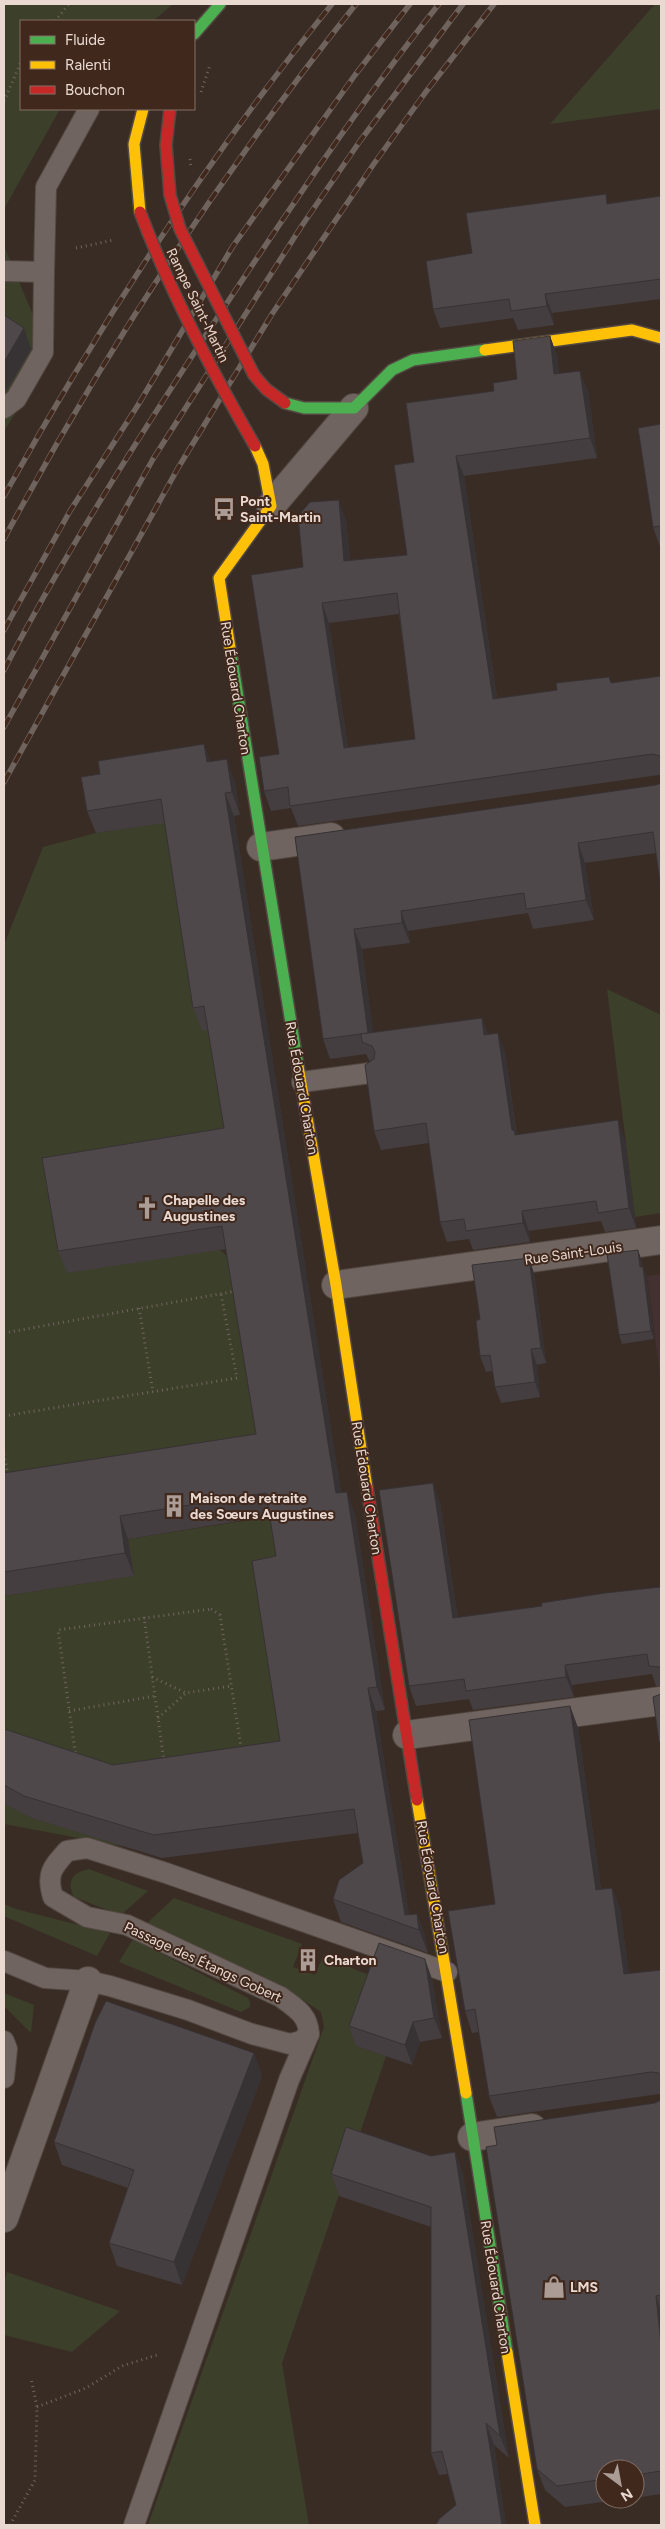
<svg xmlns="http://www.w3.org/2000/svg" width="665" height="2529" font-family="Figtree,sans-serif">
	<rect width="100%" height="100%" fill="#392c25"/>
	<path fill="#433031" d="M661,1274V1383L647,1276Z"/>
	<g fill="#3c3f2a">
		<path d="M4,4H173L153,21H21V109H60L4,209Z"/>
		<path d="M655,4H661V109L550,124Z"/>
		<path d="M4,246L51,358L4,431Z"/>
		<path d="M211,815L240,1025L232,1151L220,1250L232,1260L264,1457L4,1497V945L43,847L96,833Z"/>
		<path d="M607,989L661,1015V1213L635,1217Z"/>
		<path d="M275,1516L291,1778L4,1763V1596L133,1576L128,1539Z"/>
		<path d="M4,1804L33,1818L137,1849L4,1824Z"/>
		<path d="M89,1869L148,1891L121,1915L74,1897C66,1881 73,1872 89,1869Z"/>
		<path d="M174,1898L302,1944L293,1967L315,1975L324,1954L356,1970L380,1979L356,2046L386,2056L282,2363L309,2525H148L324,2027L321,2012L303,2000L146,1924Z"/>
		<path d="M4,1904L16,1909L110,1933L97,1956L4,1916Z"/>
		<path d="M133,1939L248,1998L250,2002V2007L241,2012L119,1962Z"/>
		<path d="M4,1993L34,2005L31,2033L4,2006Z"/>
		<path d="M7,2272L120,2311L72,2352L4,2335V2282Z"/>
	</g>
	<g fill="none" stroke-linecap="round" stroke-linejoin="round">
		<defs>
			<g id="lane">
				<path d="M4,271L44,272L46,187L89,109"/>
				<path d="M4,408L16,399L43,352L44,272"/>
				<path d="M302,1082L370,1073"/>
				<path d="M4,1961L45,1978L88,1981L110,1986L188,2010L252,2034L290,2044L301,2041L309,2034C308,2014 295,2008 281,1997L127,1925L87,1917L53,1897C46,1874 52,1868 67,1851L87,1848L166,1873L447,1972"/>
				<path d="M4,2041L7,2049L4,2078"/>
				<path d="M134,2525L289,2080L309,2034"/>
			</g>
			<g id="street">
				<path d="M271,506L354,408"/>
				<path d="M261,847L331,837"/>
				<path d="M336,1285L661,1240"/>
				<path d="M407,1735L661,1701"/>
				<path d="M472,2137L532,2128"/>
				<path d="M4,2218L88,1981"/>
			</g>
			<g id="fast">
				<path d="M194,34L220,4"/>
				<path d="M285,403L304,408H354L392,370L413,360L485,350"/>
				<path d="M231,654L298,1066"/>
				<path d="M466,2093L507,2352"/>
			</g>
			<g id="slow">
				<path d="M140,212L134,144L143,109"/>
				<path d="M485,350L632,330L661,338"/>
				<path d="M231,654L219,578L271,506L263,464L255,446"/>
				<path d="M298,1066L336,1285L367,1488"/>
				<path d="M417,1800L466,2093"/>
				<path d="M507,2352L535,2525"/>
			</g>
			<g id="jam">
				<path d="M170,109L166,145L170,195"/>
				<path d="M367,1488L417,1800"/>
			</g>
		</defs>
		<use href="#lane" stroke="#534842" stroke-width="22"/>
		<use href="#street" stroke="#534842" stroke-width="30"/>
		<use href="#fast" stroke="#534842" stroke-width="14"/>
		<use href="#slow" stroke="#534842" stroke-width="14"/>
		<use href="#jam" stroke="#534842" stroke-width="14"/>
		<g stroke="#706560" stroke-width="3" stroke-dasharray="1 4" stroke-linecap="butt">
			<path d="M55,21L69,4"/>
			<path d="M201,92L210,65"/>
			<path d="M4,101L21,62"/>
			<path d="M76,248L114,240"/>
			<path d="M139,1308L153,1392"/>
			<path d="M4,1333L236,1291"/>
			<path d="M4,1416L237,1378L221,1294"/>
			<path d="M4,1454L8,1475"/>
			<path d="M211,1609L220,1615L242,1753L165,1767L125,1770L76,1758L58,1630Z"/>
			<path d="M144,1617L164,1761"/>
			<path d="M152,1677L186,1693L231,1686"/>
			<path d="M69,1711L155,1696"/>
			<path d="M158,1718L186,1693"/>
			<path d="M37,2407L86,2388L122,2366L160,2354"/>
			<path d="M10,2525L35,2480L37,2407L31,2378"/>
		</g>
		<use href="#lane" stroke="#6f645f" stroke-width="20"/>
		<use href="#street" stroke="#6f645f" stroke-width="28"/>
		<use href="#fast" stroke="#4caf50" stroke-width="11"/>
		<use href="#slow" stroke="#ffc107" stroke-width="11"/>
		<use href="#jam" stroke="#c62828" stroke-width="11"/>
		<defs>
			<g id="rail">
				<path d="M4,496C99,325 209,156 332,4"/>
				<path d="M4,539C105,350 223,171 356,4"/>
				<path d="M4,630L70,511L138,405L233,246L355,75L410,4"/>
				<path d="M4,670C67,549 142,432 217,318C288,211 359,104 439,4"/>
				<path d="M4,727L153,459L301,227L360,141L463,4"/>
				<path d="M4,782L178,468L272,314L373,165L425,93L494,4"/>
			</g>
		</defs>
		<use href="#rail" stroke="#6f635e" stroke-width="5.5"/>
		<use href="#rail" stroke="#41281d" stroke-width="4" stroke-dasharray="11" stroke-linecap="butt"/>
		<defs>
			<g id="jam-bridge">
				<path d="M170,195L180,229L254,375L266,389L285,403"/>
				<path d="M140,212C171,294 211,370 255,446"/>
			</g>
		</defs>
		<use href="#jam-bridge" stroke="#534842" stroke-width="14" stroke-linecap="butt"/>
		<path stroke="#706560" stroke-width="3" stroke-dasharray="1 4" stroke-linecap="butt" d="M190,159L191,167"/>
		<use href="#jam-bridge" stroke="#c62828" stroke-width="11"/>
	</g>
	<g fill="#443e40" fill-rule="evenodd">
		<path d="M661,196V299L552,313L554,325L518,330L513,318L440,328L433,309L472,253L609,203Z"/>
		<path d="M4,315L31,349L6,391L4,392Z"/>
		<path d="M550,336L557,356L559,373L588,391L597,458L464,476L497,698L612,683L661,676V775H659L298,826L291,808L271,811L264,791L279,754L303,567L346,520L350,560L407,555L414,462L494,391L517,379ZM399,614L415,739L348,747L329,623Z"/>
		<path d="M661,424V547H660L653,527Z"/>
		<path d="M204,744L210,762L235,782L240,815L234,816L341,1492L355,1514L385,1710L376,1711L409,1915L417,1914L425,1936L428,1953L341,1922L333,1899L363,1863L358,1833L162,1858L32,1818L4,1804V1729L113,1765L280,1741L276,1556L270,1516L128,1539L134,1576L4,1596V1473L256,1434L226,1249L67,1273L58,1251L224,1128L208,1030H202L193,1008L165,823L96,833L87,811L100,774Z"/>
		<path d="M656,785V853L585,863L594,920L533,929L528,913L408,931L410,943L362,949L373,1033L482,1018L488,1034L505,1052L517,1135L625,1140L636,1228L605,1232L601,1221L529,1231L530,1242L473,1250L469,1239L447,1242L440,1222L429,1143L381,1150L374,1131L370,1062L366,1054L330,1059L323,1039L295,837Z"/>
		<path d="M638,1250L641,1259L642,1267L646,1275L654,1339L622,1344L619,1335Z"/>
		<path d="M534,1273L546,1363L537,1365L540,1397L501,1403L495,1387L493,1371L486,1372L480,1356V1319Z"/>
		<path d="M440,1503L458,1618L542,1606L661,1587V1686H656L652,1674L572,1685L574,1697L473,1710L469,1699L416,1706L409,1686Z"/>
		<path d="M570,1706L578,1728L601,1889L612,1888L620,1909L629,1974L661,1970V2094H659L497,2117L489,2096L479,2032L472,2033L465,2011L495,1904Z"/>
		<path d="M432,1979L442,2038L420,2042L412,2065L356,2046L349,2026Z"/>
		<path d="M254,2053L262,2076L182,2285L117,2266L109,2243L128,2188L62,2165L54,2142Z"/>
		<path d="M661,2100V2494L635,2498V2469H605V2499H625L565,2507L545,2490L537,2469L497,2145L655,2103Z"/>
		<path d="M455,2152L463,2174L509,2458L494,2445L506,2525H436L456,2505L448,2474L439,2475L431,2453V2227L339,2196L331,2174Z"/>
	</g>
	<g fill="#373234">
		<path d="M545,294L552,313L554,325L547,306Z"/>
		<path d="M24,328L31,349L6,391L4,384V362Z"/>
		<path d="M550,336L557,356L562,394L554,374Z"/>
		<path d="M580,371L588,391L597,458L590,438Z"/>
		<path d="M456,456L464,476L500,719L493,699Z"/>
		<path d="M339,500L346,520L352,581L344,561Z"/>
		<path d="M322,603L329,623L351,768L344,748Z"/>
		<path d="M204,744L212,767L207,762Z"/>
		<path d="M227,759L235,782L240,815L232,792Z"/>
		<path d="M225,793L234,816L345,1516L336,1493Z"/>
		<path d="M578,843L585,863L594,920L586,900Z"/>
		<path d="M401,911L408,931L410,943L402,923Z"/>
		<path d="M354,929L362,949L376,1053L368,1033Z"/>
		<path d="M482,1018L489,1038L484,1035Z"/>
		<path d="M498,1033L505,1052L517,1139L512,1130Z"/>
		<path d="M618,1120L625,1140L636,1228L629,1208Z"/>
		<path d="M522,1211L529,1231L530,1242L523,1223Z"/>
		<path d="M638,1250L641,1259L643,1276L640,1267Z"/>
		<path d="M529,1258L534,1273L546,1363L541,1348Z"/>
		<path d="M643,1267L646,1275L654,1339L651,1331Z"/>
		<path d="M531,1349L537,1365L540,1397L535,1382Z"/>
		<path d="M433,1483L440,1503L461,1638L453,1618Z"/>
		<path d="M347,1492L355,1514L385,1710L377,1687Z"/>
		<path d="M120,1516L128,1539L134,1576L125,1553Z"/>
		<path d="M565,1665L572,1685L574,1697L566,1677Z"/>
		<path d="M368,1688L376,1711L411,1927L405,1915Z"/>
		<path d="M570,1706L578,1728L604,1912L596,1890Z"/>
		<path d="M612,1888L620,1909L632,1996L624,1974Z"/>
		<path d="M417,1914L425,1936L428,1953L419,1930Z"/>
		<path d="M425,1959L432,1979L442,2038L434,2018Z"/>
		<path d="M413,2022L420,2042L412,2065L405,2045Z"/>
		<path d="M254,2053L262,2076L182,2285L174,2262Z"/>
		<path d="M455,2152L463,2174L509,2458L500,2436Z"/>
		<path d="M656,2296L661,2311V2344Z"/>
		<path d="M486,2423L494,2445L506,2525H502Z"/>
	</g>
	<g fill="#4f484b" stroke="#373234" fill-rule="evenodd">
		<path d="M606,194L607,204L661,196V279L545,294L547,306L511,311L509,299L433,309L426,261L472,253L466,213Z"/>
		<path d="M4,315L24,328L4,362Z"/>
		<path d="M550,336L554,374L580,371L590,438L456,456L493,699L557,690L556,683L609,677L611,683L661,676V757L660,756L652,754L290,806L288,787L264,791L259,757L279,754L251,575L303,567L298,516L310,502L339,500L344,561L407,555L394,465L414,462L406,403L494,391L493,383L517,379L513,341ZM397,593L415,739L344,748L322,603Z"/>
		<path d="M661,424V526L653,527L638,428Z"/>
		<path d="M204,744L207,762L227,759L232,792L225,793L336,1493L347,1492L377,1687L368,1688L405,1915L417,1914L419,1930L333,1899L339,1880L363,1863L354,1809L154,1835L24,1796L4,1785V1729L113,1765L280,1741L252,1561L276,1556L266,1493L120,1516L125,1553L4,1572V1473L256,1434L222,1226L58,1251L42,1158L224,1128L204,1006L193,1008L161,799L87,811L81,777L100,774L98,761Z"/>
		<path d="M661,783V889L653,832L578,843L586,900L526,909L524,893L401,911L402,923L354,929L368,1033L323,1039L295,837L656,785Z"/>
		<path d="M482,1018L484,1035L498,1033L512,1130H514L515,1135L618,1120L629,1208L598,1213L596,1201L522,1211L523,1223L466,1231L464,1219L440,1222L426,1123L374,1131L365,1065L374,1059L375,1052L372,1046L362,1042L361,1034Z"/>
		<path d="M638,1250L640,1267H643L651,1331L619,1335L607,1254Z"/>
		<path d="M529,1258L541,1348L531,1349L535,1382L495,1387L490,1355L480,1356L476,1321L480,1319L472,1265Z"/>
		<path d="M433,1483L453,1618L542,1606L541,1603L605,1593L661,1587V1668L659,1667L649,1666L647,1654L565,1665L566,1677L466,1691L464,1679L409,1686L379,1490Z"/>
		<path d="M661,1694V1742H659L653,1697Z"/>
		<path d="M570,1706L596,1890L612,1888L624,1974L661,1970V2075L659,2073L651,2072L489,2096L475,2009L465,2011L448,1911L495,1904L469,1720Z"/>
		<path d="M379,1943L425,1959L434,2018L413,2022L405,2045L349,2026Z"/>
		<path d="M106,2001L254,2053L174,2262L109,2243L134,2170L54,2142L95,2023Z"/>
		<path d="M661,2100V2295L656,2296L661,2344V2471L635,2475V2469H605V2479L557,2486L537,2469L486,2147L497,2145L494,2127L655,2103Z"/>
		<path d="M346,2127L431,2156L455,2152L500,2436L486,2423L502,2525H436L439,2519L456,2505L442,2451L431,2453V2207L331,2174Z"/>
	</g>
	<defs>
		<symbol id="bus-bare" viewBox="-9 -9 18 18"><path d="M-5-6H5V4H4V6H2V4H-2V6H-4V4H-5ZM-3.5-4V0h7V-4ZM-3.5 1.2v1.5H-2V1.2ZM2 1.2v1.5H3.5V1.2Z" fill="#ab9c95" stroke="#41281d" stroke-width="2.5" paint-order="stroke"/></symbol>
		<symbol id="church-bare" viewBox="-9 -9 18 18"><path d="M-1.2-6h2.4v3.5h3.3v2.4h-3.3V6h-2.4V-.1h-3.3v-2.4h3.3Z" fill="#ab9c95" stroke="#41281d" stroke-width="2.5" paint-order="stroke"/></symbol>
		<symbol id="building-bare" viewBox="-9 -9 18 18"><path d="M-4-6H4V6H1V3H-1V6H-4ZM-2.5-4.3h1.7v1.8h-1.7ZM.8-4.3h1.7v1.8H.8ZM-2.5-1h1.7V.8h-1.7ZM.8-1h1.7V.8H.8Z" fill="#ab9c95" stroke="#41281d" stroke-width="2.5" paint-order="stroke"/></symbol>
		<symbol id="shop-bare" viewBox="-9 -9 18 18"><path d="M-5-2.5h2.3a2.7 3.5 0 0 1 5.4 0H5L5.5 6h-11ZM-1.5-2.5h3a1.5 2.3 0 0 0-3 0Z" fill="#ab9c95" stroke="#41281d" stroke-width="2.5" paint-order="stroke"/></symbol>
	</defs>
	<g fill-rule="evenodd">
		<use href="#bus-bare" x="208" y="493" width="32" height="32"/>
		<use href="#church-bare" x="131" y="1192" width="32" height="32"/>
		<use href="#building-bare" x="158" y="1490" width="32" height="32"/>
		<use href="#building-bare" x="292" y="1944" width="32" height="32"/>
		<use href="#shop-bare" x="538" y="2271" width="32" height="32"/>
	</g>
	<g text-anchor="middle" stroke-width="4" stroke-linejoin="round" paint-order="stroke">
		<g font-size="14" fill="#e9d9d1" stroke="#41281d">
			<text transform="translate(198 305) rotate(64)" y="5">Rampe Saint-Martin</text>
			<text transform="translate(236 688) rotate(81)" y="5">Rue Édouard Charton</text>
			<text transform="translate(302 1088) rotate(80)" y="5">Rue Édouard Charton</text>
			<text transform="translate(573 1253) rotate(-8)" y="5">Rue Saint-Louis</text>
			<text transform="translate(367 1488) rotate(81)" y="5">Rue Édouard Charton</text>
			<text transform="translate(433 1887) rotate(80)" y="5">Rue Édouard Charton</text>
			<text transform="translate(203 1962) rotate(25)" y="5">Passage des Étangs Gobert</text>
			<text transform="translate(496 2287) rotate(81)" y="5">Rue Édouard Charton</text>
		</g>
		<g font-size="14" font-weight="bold" fill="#e9d9d1" stroke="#41281d" text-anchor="start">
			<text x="240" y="506">Pont<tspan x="240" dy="16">Saint-Martin</tspan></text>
			<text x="163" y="1205">Chapelle des<tspan x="163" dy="16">Augustines</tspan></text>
			<text x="190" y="1503">Maison de retraite<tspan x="190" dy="16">des Sœurs Augustines</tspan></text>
			<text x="324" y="1965">Charton</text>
			<text x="570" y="2292">LMS</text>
		</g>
	</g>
	<rect width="665" height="2529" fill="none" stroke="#e9d9d1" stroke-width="10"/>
	<rect x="20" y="20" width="175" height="90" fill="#41281d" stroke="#846f65"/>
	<rect x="30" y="36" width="25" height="8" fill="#4caf50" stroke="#846f65"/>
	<text x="65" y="45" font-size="15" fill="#e9d9d1">Fluide</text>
	<rect x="30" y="61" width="25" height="8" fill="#ffc107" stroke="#846f65"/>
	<text x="65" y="70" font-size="15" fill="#e9d9d1">Ralenti</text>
	<rect x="30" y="86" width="25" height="8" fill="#c62828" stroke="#846f65"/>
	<text x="65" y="95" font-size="15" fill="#e9d9d1">Bouchon</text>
	<g transform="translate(620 2484) rotate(148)"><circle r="24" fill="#41281d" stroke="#846f65"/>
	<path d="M0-4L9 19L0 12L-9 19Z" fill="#ab9c95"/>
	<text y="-8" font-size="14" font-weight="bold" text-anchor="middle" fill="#e9d9d1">N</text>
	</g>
</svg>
